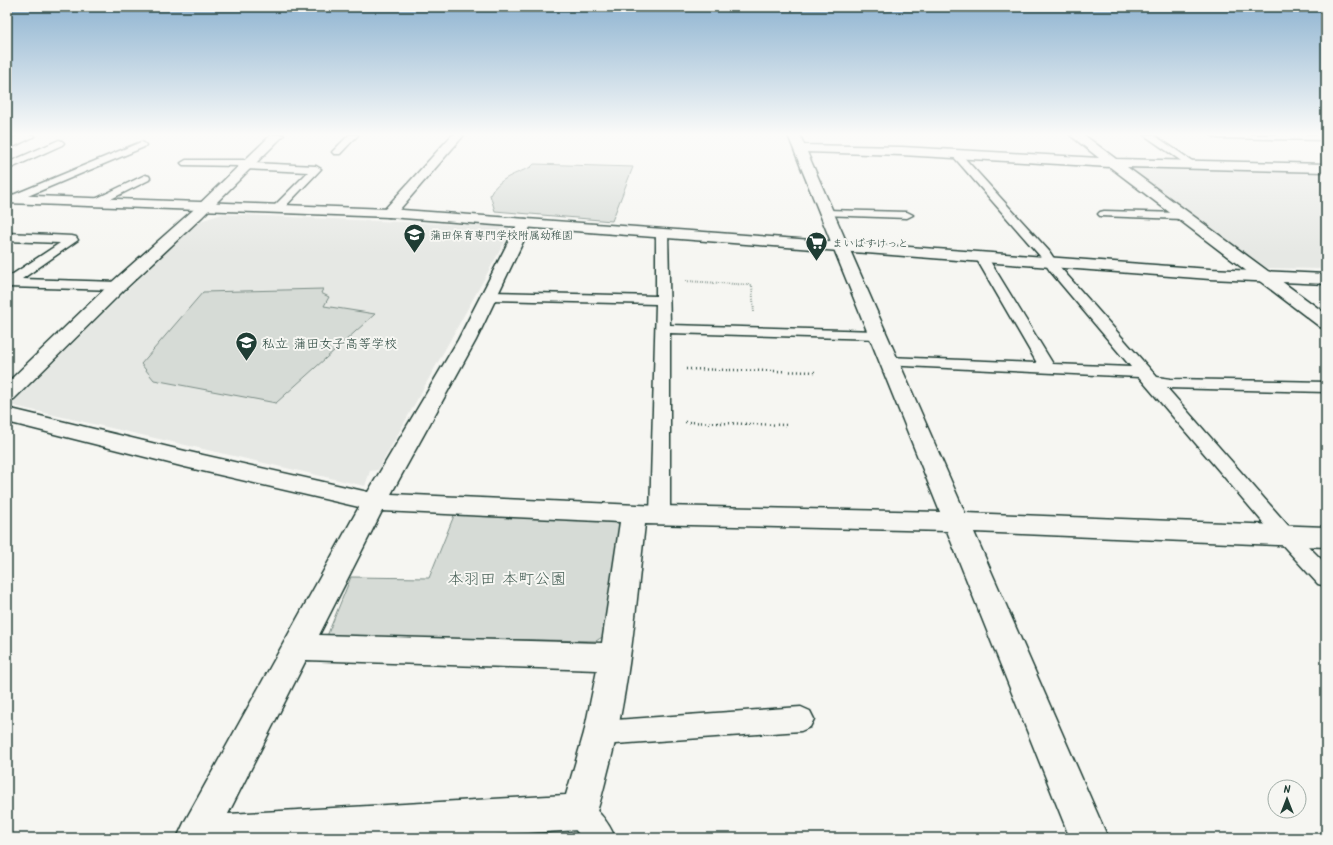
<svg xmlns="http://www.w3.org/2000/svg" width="1333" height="845" font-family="Kalam,'Klee One',sans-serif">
	<rect width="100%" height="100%" fill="#f6f6f2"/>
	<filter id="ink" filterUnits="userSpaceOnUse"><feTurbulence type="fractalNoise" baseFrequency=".025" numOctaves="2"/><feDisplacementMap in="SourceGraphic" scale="8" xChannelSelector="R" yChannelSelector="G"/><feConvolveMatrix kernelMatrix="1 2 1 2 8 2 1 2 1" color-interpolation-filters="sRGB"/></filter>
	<g filter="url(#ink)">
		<g fill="#e6e8e4">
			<path d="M1130,166L1326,170V269L1268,268L1257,265L1127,168Z"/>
			<path d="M222,214L513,227L378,470L370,471L365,486L10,405L197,222Z"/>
		</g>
		<g fill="#d6dbd6" stroke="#7a8c85">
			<path d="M534,164L633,167L612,221L495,211L490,195C498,178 516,174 531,167Z"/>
			<path d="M323,289L321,293L329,297L324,306L375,314L276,403L154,380L141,364L203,292Z"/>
			<path d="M455,513L618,522L621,529L610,632L596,641L327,636L351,577L429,578Z"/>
		</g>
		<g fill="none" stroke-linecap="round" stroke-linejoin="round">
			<defs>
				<g id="lane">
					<path d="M349,135H358L340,154H334L332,152Z"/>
					<path d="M1144,135H1154L1198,165L1196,167H1190Z"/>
					<path d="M59,140L62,141L64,143L62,145L7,170V163Z"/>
					<path d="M141,142L144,143L146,145L144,147L16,201L12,202L7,199L8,197Z"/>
					<path d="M956,151L959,152L1049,251L1059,266L1157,377L1171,379L1326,382V392L1167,388L1292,530L1326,564V586L1318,584L1278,540L1139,377L883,365L880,362L883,359L888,357L1037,363L976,258L978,255H986L988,258L1053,364L1131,367L1050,271L1040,256L953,156L951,154Z"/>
					<path d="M186,160H248L251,161L253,163L316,166L321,169L281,211L277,212L272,209L273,207L308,172L245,169L240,166L183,165L181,163Z"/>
					<path d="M145,175L149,176L150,178L149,180L101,204H93L92,202L93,200Z"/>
					<path d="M826,210L907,212L913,215L907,218L822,215L820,213Z"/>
					<path d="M1104,211L1182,213L1188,216L1182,219L1100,216L1098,214L1100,212Z"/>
					<path d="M662,230L666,231L668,233L670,325L877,331L882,332L884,335L882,338L877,339L670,333V515L667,520L660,522L653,520L650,515L656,304L489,300L484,299L482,296L484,293L489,292L656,296V233L658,231Z"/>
					<path d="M7,233L72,236L76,237L78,240L22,279L118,282L123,283L125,286L123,289L118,290L7,287V278L60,243L7,241Z"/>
					<path d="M801,707L810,711L814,719L810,727L801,731L601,745L592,742L588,733L592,724L601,721Z"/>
					<path d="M579,798C595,805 609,822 615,838H582L569,822L565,812L569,802Z"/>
				</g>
				<g id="street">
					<path d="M20,135H35L33,137L7,150V141Z"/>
					<path d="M271,135H284L202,217L124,290L14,399L7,401V383L112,282L192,211Z"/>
					<path d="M452,135H464L394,216L389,217L384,216L382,213L384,210Z"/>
					<path d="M788,135H800L804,145L902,147L1099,158L1070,135H1084L1116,159L1326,164V172L1127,167L1326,314V329L1320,327L1110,167L902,155L807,152L965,513L1326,527V547L974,532L1108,838H1070L947,531L645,524C636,605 630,687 609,767C604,786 600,806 592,825L579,830L445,838H177L185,821L359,507L185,467L7,422V408L185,451L368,492L458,340L518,223L520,220L525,219L530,220L532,223L476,340L391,494L660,506L940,512ZM382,511L620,522L602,643L319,635ZM306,660L597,670L584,733L566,795L228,814Z"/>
					<path d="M1211,135H1326V140L1217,138Z"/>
				</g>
				<path id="secondary" d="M7,195L389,209L1210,269L1326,274V284L1210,279L389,217L7,203Z"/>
			</defs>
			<use href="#lane" stroke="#1f3d34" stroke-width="3"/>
			<use href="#street" stroke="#1f3d34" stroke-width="3"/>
			<use href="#secondary" stroke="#1f3d34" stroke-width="3"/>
			<path stroke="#1f3d34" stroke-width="2" stroke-dasharray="0.5 2" stroke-linecap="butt" d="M686,281L752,285L754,312"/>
			<g stroke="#1f3d34" stroke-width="2.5" stroke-dasharray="1 3" stroke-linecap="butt">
				<path d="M686,369L817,372"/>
				<path d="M685,422L786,425"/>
			</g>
			<use href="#lane" fill="#f6f6f2" fill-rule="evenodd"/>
			<use href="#street" fill="#f6f6f2" fill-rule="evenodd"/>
			<use href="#secondary" fill="#f6f6f2" fill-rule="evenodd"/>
		</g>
	</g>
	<linearGradient id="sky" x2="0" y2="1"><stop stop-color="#8fb4d1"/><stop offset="0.53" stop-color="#fbfbf9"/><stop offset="1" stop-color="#fbfbf9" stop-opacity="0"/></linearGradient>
	<rect width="1333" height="254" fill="url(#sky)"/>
	<defs>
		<symbol id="school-pin" viewBox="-11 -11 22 30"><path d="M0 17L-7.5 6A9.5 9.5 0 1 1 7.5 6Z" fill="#1f3d34" stroke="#f6f6f2"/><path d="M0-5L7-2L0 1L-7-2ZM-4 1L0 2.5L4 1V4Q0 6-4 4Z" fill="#fff"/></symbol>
		<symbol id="supermarket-pin" viewBox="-11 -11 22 30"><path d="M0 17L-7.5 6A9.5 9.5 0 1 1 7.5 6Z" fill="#1f3d34" stroke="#f6f6f2"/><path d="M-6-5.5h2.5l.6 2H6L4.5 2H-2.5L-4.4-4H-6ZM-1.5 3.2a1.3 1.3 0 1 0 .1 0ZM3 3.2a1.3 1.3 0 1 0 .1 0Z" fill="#fff"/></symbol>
	</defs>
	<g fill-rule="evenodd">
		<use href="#school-pin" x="402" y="222" width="25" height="34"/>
		<use href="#supermarket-pin" x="804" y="230" width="25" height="34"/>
		<use href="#school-pin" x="234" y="330" width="25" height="34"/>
	</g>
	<g text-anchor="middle" stroke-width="4" stroke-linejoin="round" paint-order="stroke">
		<g font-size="11" fill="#1f3d34" stroke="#f6f6f2" text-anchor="start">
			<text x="430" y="239">蒲田保育専門学校附属幼稚園</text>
			<text x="832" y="247">まいばすけっと</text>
		</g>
		<g font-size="13" fill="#1f3d34" stroke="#f6f6f2" text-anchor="start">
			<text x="262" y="348">私立 蒲田女子高等学校</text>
		</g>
		<g font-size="16" fill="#445d54" stroke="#f6f6f2">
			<text x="507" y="584">本羽田 本町公園</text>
		</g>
	</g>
	<rect width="1333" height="845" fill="none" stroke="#f6f6f2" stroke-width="24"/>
	<rect x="12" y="12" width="1309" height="821" fill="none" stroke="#1f3d34" stroke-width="1.5" filter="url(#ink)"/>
	<g transform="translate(1287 799)"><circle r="19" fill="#f6f6f2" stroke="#a0aca6"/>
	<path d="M0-3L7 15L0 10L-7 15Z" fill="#1f3d34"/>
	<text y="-6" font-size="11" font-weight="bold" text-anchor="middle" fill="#1f3d34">N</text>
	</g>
</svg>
